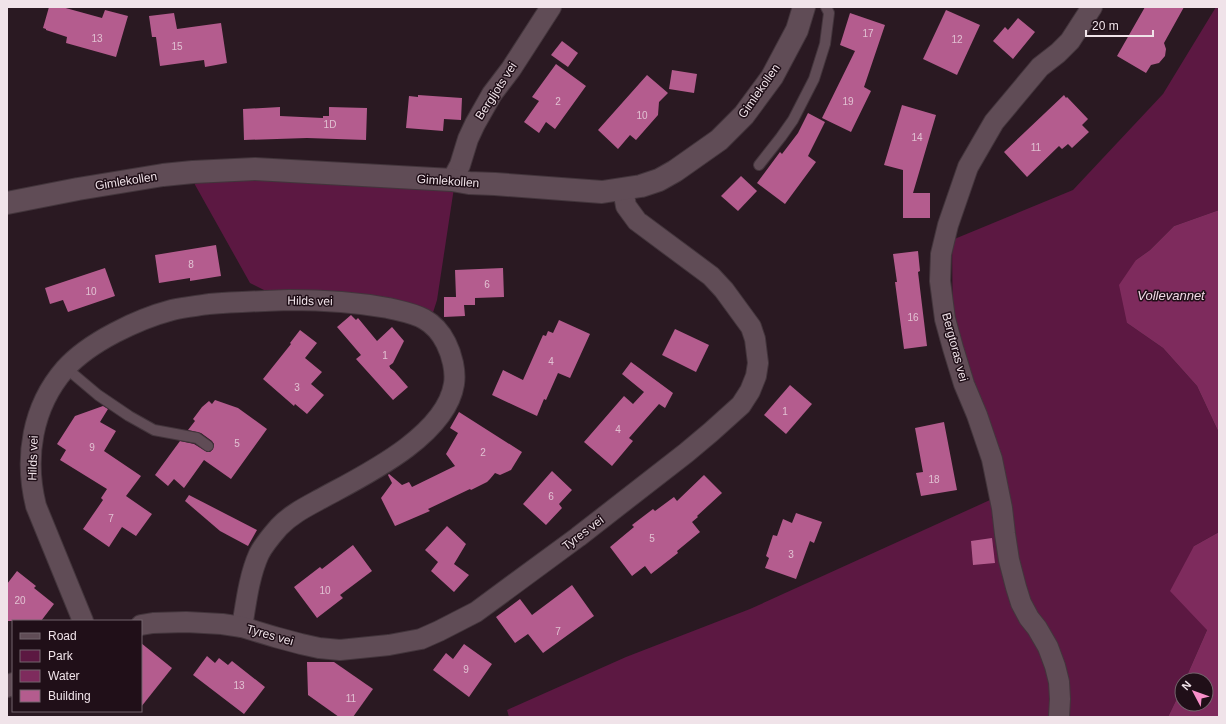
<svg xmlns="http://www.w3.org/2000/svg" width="1226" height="724" font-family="Helvetica,sans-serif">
	<rect width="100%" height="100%" fill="#2a1922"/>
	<g fill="#5c1842">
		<path d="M1216,7H1219V210L1174,226L1150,250L1136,260L1127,323L1163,348L1197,386L1219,433V532L1194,546L1207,630L1185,680H1182V688L1168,717H509L507,710L626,657L750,609L990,500L1001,457L953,337L952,240L1073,190L1163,94Z"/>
		<path d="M266,167L457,168L437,300L429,325L427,322L290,303L250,283L189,174Z"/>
	</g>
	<g fill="#7e2b5d">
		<path d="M1219,210V433L1197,386L1163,348L1127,323L1119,285L1136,260L1150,250L1174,226Z"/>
		<path d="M1219,532V717H1168L1182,688V704H1206V680H1185L1207,630L1170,591L1194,546Z"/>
	</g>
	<g fill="#b45c8e">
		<path d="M49,7H62L102,18L105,10L128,16L116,57L66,43L67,37L46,30V29L43,28Z"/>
		<path d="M1145,7H1184L1164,43L1166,49L1165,56L1159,63L1151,65L1146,73L1117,56Z"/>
		<path d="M946,10L980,25L957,75L923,59Z"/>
		<path d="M174,13L177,29L221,23L227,63L205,67L204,60L160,66L156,37H152L149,16Z"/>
		<path d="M850,13L885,25L864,87L871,91L851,132L822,118L855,51L840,45Z"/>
		<path d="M1018,18L1035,32L1013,59L993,41L1005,27L1008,30Z"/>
		<path d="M562,41L578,53L568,67L551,55Z"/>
		<path d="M556,64L586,86L555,129L546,122L539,133L524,122L539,101L532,97Z"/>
		<path d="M672,70L697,74L694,93L669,89Z"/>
		<path d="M647,75L668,93L659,102L658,115L636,140L630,135L618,149L598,130Z"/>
		<path d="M418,95L462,98L461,120L444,119L443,131L406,128L409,96L418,97Z"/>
		<path d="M1064,95L1066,98L1067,97L1088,119L1082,125L1089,132L1072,148L1068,144L1062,149L1059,146L1027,177L1004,152Z"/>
		<path d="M902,105L936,115L913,193H930V218H903V170L884,165Z"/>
		<path d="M280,107V116L323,118V116H329V107L367,108L366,140L307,138L244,140L243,109Z"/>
		<path d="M808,113L825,122L808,156L816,162L785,204L757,183L780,152L782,154L798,133Z"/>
		<path d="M741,176L757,191L738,211L721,196Z"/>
		<path d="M216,245L221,276L190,281V278L159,283L155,255Z"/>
		<path d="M918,251L920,271L918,272L927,346L904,349L895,282H897L893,254Z"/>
		<path d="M105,268L115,296L68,312L63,300L50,304L45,288Z"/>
		<path d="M503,268L504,297L475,298V305H464L465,316L444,317V297H456L455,270Z"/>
		<path d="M351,315L356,320L358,318L377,341L392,327L404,341L393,363L389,366L390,367V368L394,371L408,387L393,400L356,359L361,355L337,327Z"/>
		<path d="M559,320L590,334L570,378L558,373L546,400L544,399L537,416L492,395L503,370L523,380L543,335L546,336L548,331L553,333Z"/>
		<path d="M675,329L709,345L696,372L662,355Z"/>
		<path d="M300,330L317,343L305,358L322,372L311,384L324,395L307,414L295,404L294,406L263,379L291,344L290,343Z"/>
		<path d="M631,362L673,393L665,408L659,404L629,438L633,441L612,466L584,442L624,396L633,404L644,392L622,374Z"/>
		<path d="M790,385L812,404L786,434L764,415Z"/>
		<path d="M215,400L238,408L267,429L231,479L204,460L184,488L174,479L168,486L155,475L180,441L194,444L207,452H210L213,449L214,444L212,441L201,433L188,430L195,421L193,419L202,407L209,401L212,404Z"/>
		<path d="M103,406L108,409L100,422L116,431L104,451L141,476L126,496L152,514L136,536L122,527L109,547L83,529L103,500L101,498L107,489L60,460L66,450L57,444L75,416Z"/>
		<path d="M459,412L522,452L511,470L500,475L495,473L490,479L487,482L471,490L470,489L428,509L430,511L395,526L381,498L392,483L388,475L389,474L402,485L409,482L412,487L455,466L446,454L458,433L450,428Z"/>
		<path d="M944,422L957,490L921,496L916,473L923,472L915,428Z"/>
		<path d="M552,471L572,490L559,504L562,508L546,525L523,504Z"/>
		<path d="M704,475L722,493L697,516L698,517L692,522L700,532L677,551L678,553L651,574L645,566L632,576L610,547L634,527L632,525L653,509L655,511L674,497L677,501Z"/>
		<path d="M189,495L257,530L248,546L220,531L185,501Z"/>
		<path d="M796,513L822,522L814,543L810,541L796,579L765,568L769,558L766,556L773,535L777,536L783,519L792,523Z"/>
		<path d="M447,526L466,544L454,564L469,575L454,592L431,571L438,562L425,550Z"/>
		<path d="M992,538L995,563L973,565L971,541Z"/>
		<path d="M353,545L372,571L340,595L343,598L317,618L294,587L320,567L322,569Z"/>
		<path d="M17,571L36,586L34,588L54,604L41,621H7V584Z"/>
		<path d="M572,585L594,616L543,653L528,634L515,643L496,617L520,599L532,615Z"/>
		<path d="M141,643L172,668L141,707Z"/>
		<path d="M464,644L492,664L469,697L433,670L446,653L453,659Z"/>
		<path d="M207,656L215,663L219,658L228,665L232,661L265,687L244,714L193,675Z"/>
		<path d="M307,662H334L373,689L353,717H339L308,695Z"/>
	</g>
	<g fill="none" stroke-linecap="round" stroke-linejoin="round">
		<defs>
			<g id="service">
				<path d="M759,165L781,137L793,120L814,79L825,44L829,13L826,7"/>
				<path d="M66,368L98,395L129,416L154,430L197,438L208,446"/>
			</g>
			<g id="minor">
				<path d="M452,180L460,165L468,139L475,124L492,94L511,69L551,7"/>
				<path d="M83,621L36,506C24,458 32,407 65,369C89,342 138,319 172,310C184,307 197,306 209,304C236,302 262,301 289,300C323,300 355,302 388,308C400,311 413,313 424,319C433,324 441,333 446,343C452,355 456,371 454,384C446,435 367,474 326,496C310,505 292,513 279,527C272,535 264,544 259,554C249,576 246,603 242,627"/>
				<path d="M141,625L153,623L186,622L222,624L242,627L275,637L301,644L319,648L340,650L389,645L421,639L439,631L476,612L578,537L686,453L711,432L741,405L750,391L756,376L758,363L755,339L751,327L724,290L711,276L637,221L626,206L623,189"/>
				<path d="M7,687L13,683"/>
				<path d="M1059,717L1060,699L1059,682L1055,666L1048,647L1037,628L1029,618L1021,603L1016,587L1009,560L1005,534L1002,508L992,459L977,415L964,384L953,348L945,319L940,281L941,254L948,225L968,167L994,122L1040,67L1058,53L1070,41L1092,7"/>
			</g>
			<path id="tertiary" d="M7,203L78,189L163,175L193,172L255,169L452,180L469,183L495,184L602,192L641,186L659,180L675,171L719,140L744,115L772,77L797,30L804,7"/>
		</defs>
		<use href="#service" stroke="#43353c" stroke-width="12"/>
		<use href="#minor" stroke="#43353c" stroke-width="22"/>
		<use href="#tertiary" stroke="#43353c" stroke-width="24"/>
		<use href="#service" stroke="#604c56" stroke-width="10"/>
		<use href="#minor" stroke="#604c56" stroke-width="20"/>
		<use href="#tertiary" stroke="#604c56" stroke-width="22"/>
	</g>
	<g text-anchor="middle" stroke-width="3" stroke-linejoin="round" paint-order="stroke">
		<g font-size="10" fill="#e1c1d2">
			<text x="868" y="37">17</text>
			<text x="97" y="42">13</text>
			<text x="957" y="43">12</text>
			<text x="177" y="50">15</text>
			<text x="558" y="105">2</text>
			<text x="848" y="105">19</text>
			<text x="642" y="119">10</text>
			<text x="330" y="128">1D</text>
			<text x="917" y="141">14</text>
			<text x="1036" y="151">11</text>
			<text x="191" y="268">8</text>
			<text x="487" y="288">6</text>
			<text x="91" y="295">10</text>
			<text x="913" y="321">16</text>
			<text x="385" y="359">1</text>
			<text x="551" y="365">4</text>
			<text x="297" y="391">3</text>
			<text x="785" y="415">1</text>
			<text x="618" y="433">4</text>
			<text x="237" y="447">5</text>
			<text x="92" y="451">9</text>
			<text x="483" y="456">2</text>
			<text x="934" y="483">18</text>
			<text x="551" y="500">6</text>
			<text x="111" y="522">7</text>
			<text x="652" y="542">5</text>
			<text x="791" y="558">3</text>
			<text x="325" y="594">10</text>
			<text x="20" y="604">20</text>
			<text x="558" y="635">7</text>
			<text x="466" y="673">9</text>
			<text x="239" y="689">13</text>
			<text x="351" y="702">11</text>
		</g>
		<g font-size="12" fill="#f0e3e9" stroke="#200f18">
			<text transform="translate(496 91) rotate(-57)" y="4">Bergljots vei</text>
			<text transform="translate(759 91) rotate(-55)" y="4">Gimlekollen</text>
			<text transform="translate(126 181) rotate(-9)" y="4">Gimlekollen</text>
			<text transform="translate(448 181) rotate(4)" y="4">Gimlekollen</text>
			<text transform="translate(310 301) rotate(1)" y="4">Hilds vei</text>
			<text transform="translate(955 347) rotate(75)" y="4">Bergtoras vei</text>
			<text transform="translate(33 458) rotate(-88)" y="4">Hilds vei</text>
			<text transform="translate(583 533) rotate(-37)" y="4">Tyres vei</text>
			<text transform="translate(270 635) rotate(16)" y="4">Tyres vei</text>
		</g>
		<g font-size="13" font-style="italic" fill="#f0d7e4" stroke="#200f18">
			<text x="1171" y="300">Vollevannet</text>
		</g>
	</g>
	<rect width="1226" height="724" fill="none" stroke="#f0e3e9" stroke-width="16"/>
	<rect x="12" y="620" width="130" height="92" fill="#200f18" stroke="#73646c"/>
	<rect x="20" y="633" width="20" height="6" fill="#604c56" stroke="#73646c"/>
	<text x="48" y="640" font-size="12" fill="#f0e3e9">Road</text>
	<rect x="20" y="650" width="20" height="12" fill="#5c1842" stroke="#73646c"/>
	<text x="48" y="660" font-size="12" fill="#f0e3e9">Park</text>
	<rect x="20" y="670" width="20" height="12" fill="#7e2b5d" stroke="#73646c"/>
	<text x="48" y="680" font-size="12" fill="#f0e3e9">Water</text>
	<rect x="20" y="690" width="20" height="12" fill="#b45c8e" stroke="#73646c"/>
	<text x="48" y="700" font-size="12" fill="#f0e3e9">Building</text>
	<g transform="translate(1194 692) rotate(311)"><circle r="19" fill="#200f18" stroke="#73646c"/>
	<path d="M0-3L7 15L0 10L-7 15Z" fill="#f98fca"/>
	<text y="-6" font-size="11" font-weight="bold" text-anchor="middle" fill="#f0e3e9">N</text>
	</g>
	<path d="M1086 30v6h67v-6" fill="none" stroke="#f0e3e9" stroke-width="2"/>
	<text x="1092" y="30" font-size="12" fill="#f0e3e9" stroke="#200f18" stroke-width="3" paint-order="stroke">20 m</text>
</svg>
